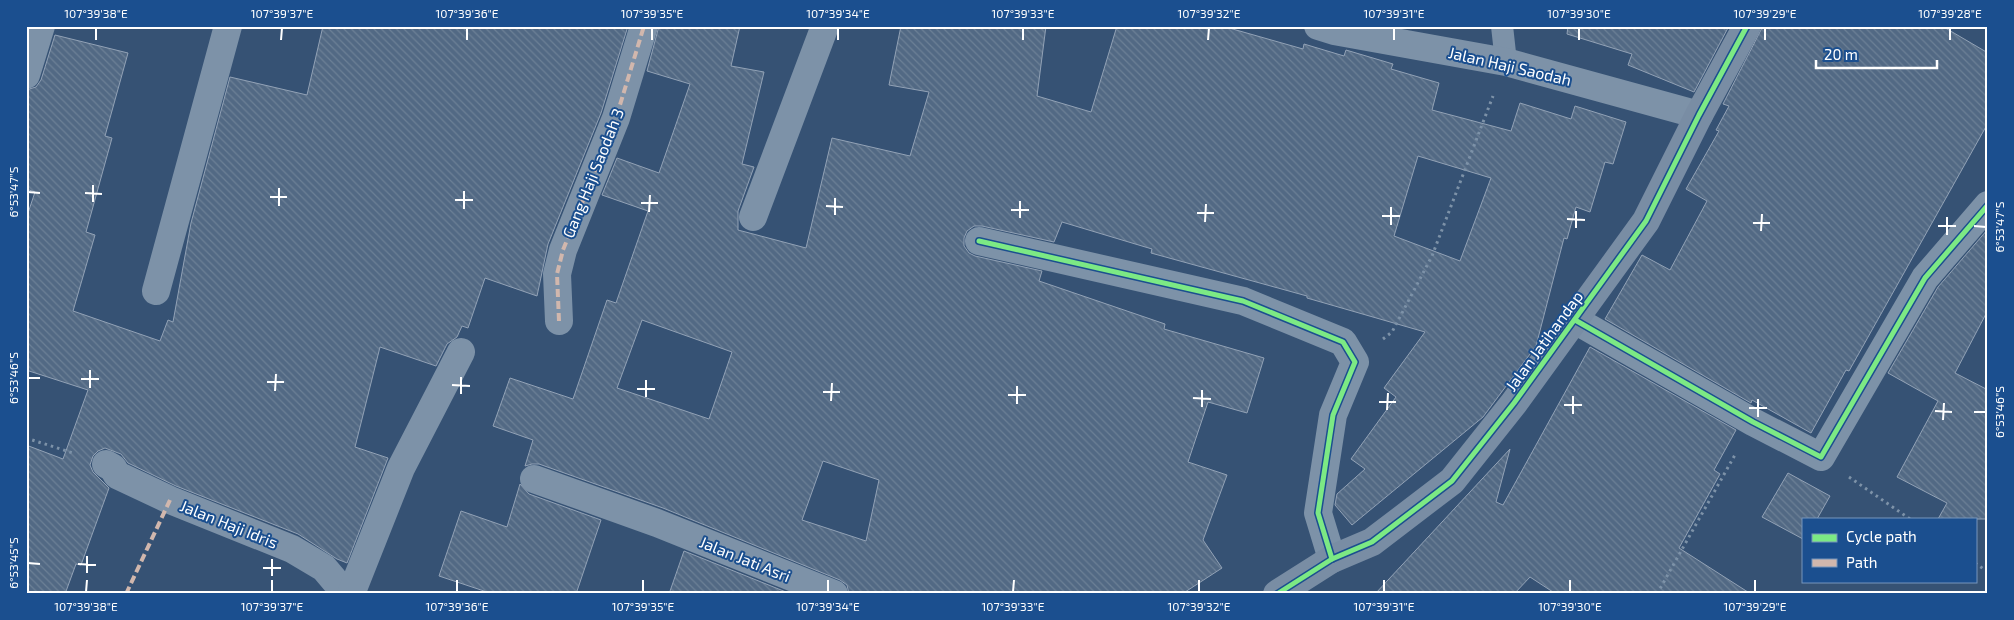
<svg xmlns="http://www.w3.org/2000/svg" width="2014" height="620" font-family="'Exo 2',sans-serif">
	<defs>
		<pattern id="building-back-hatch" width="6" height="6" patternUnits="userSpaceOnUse" patternTransform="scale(1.25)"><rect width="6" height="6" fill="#526984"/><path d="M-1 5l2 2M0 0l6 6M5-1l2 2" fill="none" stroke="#6c8096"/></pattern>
	</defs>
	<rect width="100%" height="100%" fill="#365274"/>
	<g fill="url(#building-back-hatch)" stroke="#92a2b6" fill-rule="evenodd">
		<path d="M323,26H628L601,113L548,244L537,296L485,278L468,328L462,326L457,337L447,344L436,366L380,347L355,447L388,458L347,563L337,559L298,534L176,486L128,463L121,454L105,448L98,451L93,456L90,465L93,472L109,488L81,565L76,564L65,594H26V445L63,459L88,390L26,370V219L35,192L26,189V90L36,87L41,80L55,35L128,53L105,136L112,138L86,232L95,235L73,311L160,341L168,320L173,322L191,223L230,77L307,95Z"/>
		<path d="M659,26H740L731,66L764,72L742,164L754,167L738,211V230L806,248L832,138L910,156L929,92L889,85L901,26H1046L1037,96L1091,112L1117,26H1222L1303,49L1304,44L1344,56L1346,50L1393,64L1391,69L1439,83L1432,110L1511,131L1520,103L1571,119L1575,106L1626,122L1613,164L1605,162L1590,212L1576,207L1567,239L1564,238L1536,346L1483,417L1352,525L1335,505L1337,494L1365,469L1351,459L1396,397L1384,388L1425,332L1307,298V296L1151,253L1152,249L1062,222L1054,242L982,226H974L967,231L964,238V246L969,253L975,256L1042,271L1039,281L1165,324L1164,329L1264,358L1247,413L1208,402L1188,462L1227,475L1203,540L1222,568L1182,594H849L847,585L840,580L663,508L539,464H532L525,466L533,440L493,426L510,378L573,399L607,300L616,303L648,211L602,195L617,158L659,173L690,84L647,71ZM1418,156L1491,178L1460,261L1394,236ZM642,320L732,352L709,419L617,388ZM823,461L879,480L866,541L802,520Z"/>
		<path d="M1568,26H1729L1694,92L1628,65L1632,54L1567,34Z"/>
		<path d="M1763,26H1942L1988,53V123L1849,371L1846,370L1811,433L1752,400L1751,403L1605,319L1642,255L1670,270L1707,201L1686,189L1719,131L1716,130L1729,106L1723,104Z"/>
		<path d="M1988,229V310L1955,373L1988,390V519H1938L1947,503L1897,477L1938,401L1888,373L1938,287Z"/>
		<path d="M1590,347L1736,430L1714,470L1720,474L1679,548L1751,594H1556L1530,577L1514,594H1375L1510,449L1496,502L1503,505Z"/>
		<path d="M1788,473L1830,496L1817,519H1803V539L1762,517Z"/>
		<path d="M520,484L529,494L601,520L576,594H493L439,576L461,511L507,527Z"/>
		<path d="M684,551L791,594H669Z"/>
	</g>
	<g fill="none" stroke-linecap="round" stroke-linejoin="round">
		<g stroke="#7d92a8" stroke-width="3" stroke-dasharray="2.5 4" stroke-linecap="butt">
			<path d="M1383,339L1392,332L1432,256L1493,96"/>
			<path d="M26,438L73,453"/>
			<path d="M1849,477L1910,519"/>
			<path d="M1975,563L1988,572"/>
			<path d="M1657,594L1736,453"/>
		</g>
		<path stroke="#7d92a8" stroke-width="22" d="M1502,26L1506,62"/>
		<g stroke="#7d92a8" stroke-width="28">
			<path d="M1318,26L1334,31L1506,62L1699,115"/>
			<path d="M26,75L41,26"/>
			<path d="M753,217L825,26"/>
			<path d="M979,241L1243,301L1343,342L1355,362L1333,415L1318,513L1332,559"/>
			<path d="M156,291L228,26"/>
			<path d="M1575,320L1753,422L1821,457L1925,278L1988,205"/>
			<path d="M559,321L557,274L563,250L616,118L644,26"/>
			<path d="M106,464L113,468L117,475L170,500L292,549L324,568L346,594"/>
			<path d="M534,479L657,523L834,594"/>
			<path d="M351,594L401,468L461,352"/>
		</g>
		<path stroke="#798da4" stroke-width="28" d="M1277,594L1332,559L1372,542L1452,481L1514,403L1646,221L1699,115L1747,26"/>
		<g stroke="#d1b7ad" stroke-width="4" stroke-dasharray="8 4" stroke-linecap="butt">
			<path d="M559,321L557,274L563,250L616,118L644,26"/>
			<path d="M126,594L170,500"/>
		</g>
		<defs>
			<g id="cycleway">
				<path d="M979,241L1243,301L1343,342L1355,362L1333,415L1318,513L1332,559"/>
				<path d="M1575,320L1753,422L1821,457L1925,278L1988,205"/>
				<path d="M1277,594L1332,559L1372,542L1452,481L1514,403L1646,221L1699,115L1747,26"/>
			</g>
		</defs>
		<use href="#cycleway" stroke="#1b4f8f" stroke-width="8"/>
		<use href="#cycleway" stroke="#7ce984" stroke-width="5"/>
	</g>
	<path fill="none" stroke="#fff" stroke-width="2" d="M96,40V28M281,40L282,28M467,40V28M652,40V28M838,40V28M1023,40V28M1208,40L1209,28M1394,40V28M1579,40V28M1765,40V28M1950,40V28M28,192L40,193M85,193L102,194M270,197H287M455,200H473M93,202V185M641,203H658M279,206V188M826,206L843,207M464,209V191M1011,210H1029M649,212L650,195M1197,213H1214M835,215V198M1382,216H1400M1020,218V201M1567,219L1585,220M1205,222L1206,204M1753,223H1770M1391,225V207M1938,226H1956M1974,226L1986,227M1576,228V211M1761,231L1762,214M1947,235V217M28,378H40M81,379H99M267,382H284M452,385L470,386M90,388V370M637,389H655M275,391L276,374M823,392H840M461,394V377M1008,395H1026M646,397V380M1193,398L1211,399M831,401L832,383M1379,402H1396M1017,404V386M1564,405H1582M1202,407V390M1749,408H1767M1387,410L1388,393M1935,411L1952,412M1974,412H1986M1573,414V396M1758,417V399M1943,420L1944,403M28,563L40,564M78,564L96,565M263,568H281M87,573V556M272,576V559M86,592L87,580M272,592V580M457,592V580M643,592V580M828,592V580M1013,592L1014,580M1199,592V580M1384,592V580M1570,592V580M1755,592V580"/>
	<g text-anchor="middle" stroke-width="4" stroke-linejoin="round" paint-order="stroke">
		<g font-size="16" fill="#fff" stroke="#1b4f8f">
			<text transform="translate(1510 66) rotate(13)" y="6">Jalan Haji Saodah</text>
			<text transform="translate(593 173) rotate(-68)" y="6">Gang Haji Saodah 3</text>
			<text transform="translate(1544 341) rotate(-54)" y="6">Jalan Jatihandap</text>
			<text transform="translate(229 524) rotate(22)" y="6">Jalan Haji Idris</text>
			<text transform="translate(745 559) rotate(22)" y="6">Jalan Jati Asri</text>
		</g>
	</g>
	<rect width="2014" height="620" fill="none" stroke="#1b4f8f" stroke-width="55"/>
	<rect x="1802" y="518" width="175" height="65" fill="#1b4f8f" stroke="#7695bc"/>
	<rect x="1812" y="534" width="25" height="8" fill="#7ce984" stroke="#7695bc"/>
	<text x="1846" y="542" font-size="15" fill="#ffffff">Cycle path</text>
	<rect x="1812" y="559" width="25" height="8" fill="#d1b7ad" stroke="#7695bc"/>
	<text x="1846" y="568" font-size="15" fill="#ffffff">Path</text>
	<path d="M1816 60v8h121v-8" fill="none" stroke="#ffffff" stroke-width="2.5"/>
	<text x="1824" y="60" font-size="15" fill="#ffffff" stroke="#1b4f8f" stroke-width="4" paint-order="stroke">20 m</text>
	<rect x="28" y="28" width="1958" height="564" fill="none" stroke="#fff" stroke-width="2"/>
	<g font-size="12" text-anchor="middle" fill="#fff">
		<text x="96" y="18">107°39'38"E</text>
		<text x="282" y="18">107°39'37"E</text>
		<text x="467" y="18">107°39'36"E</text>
		<text x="652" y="18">107°39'35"E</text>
		<text x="838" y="18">107°39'34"E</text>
		<text x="1023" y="18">107°39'33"E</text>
		<text x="1209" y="18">107°39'32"E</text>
		<text x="1394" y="18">107°39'31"E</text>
		<text x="1579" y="18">107°39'30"E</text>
		<text x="1765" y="18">107°39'29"E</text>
		<text x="1950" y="18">107°39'28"E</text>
		<text transform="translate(14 192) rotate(-90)" y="4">6°53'47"S</text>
		<text transform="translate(2000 227) rotate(-90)" y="4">6°53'47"S</text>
		<text transform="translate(14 378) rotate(-90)" y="4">6°53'46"S</text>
		<text transform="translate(2000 412) rotate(-90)" y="4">6°53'46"S</text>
		<text transform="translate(14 563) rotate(-90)" y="4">6°53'45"S</text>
		<text x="86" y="611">107°39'38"E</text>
		<text x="272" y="611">107°39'37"E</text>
		<text x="457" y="611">107°39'36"E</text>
		<text x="643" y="611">107°39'35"E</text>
		<text x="828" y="611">107°39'34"E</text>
		<text x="1013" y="611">107°39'33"E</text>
		<text x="1199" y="611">107°39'32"E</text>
		<text x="1384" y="611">107°39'31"E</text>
		<text x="1570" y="611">107°39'30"E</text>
		<text x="1755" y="611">107°39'29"E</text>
	</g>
</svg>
